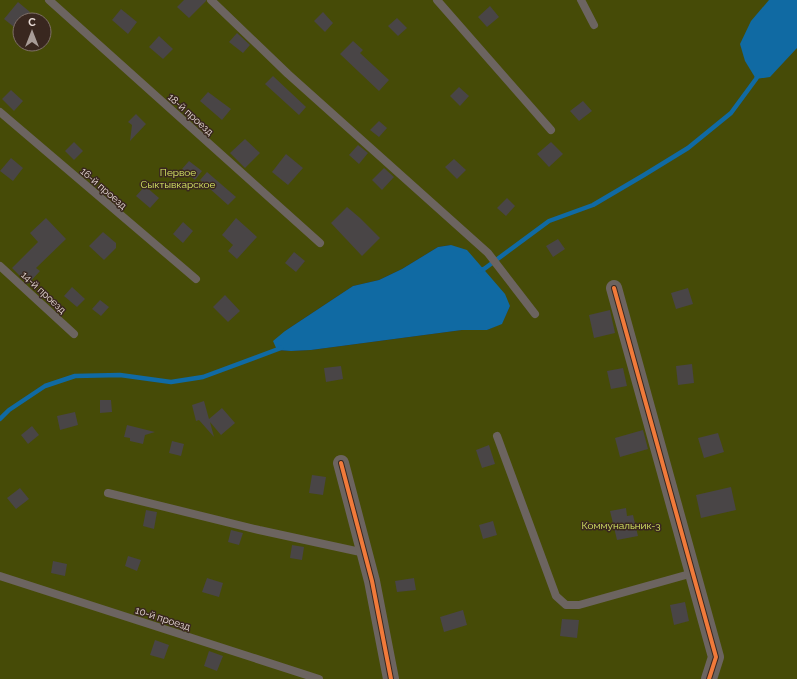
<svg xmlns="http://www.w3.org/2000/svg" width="797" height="679" font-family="Raleway,sans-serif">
	<rect width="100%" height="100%" fill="#332925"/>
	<path fill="#464b07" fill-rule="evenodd" d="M0,0H797V679H0ZM20,20H44V44H20ZM451,245L510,306L502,323L487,330H462L311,350L291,351L277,350L285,331L353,286L379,280L402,269L438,247Z"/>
	<g fill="#106aa3">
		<path d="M769,0H797V48L770,77L756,79L745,61L740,44L751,21Z"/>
		<path d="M451,245L467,250L505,294L510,306L502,324L487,330H462L311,350L291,351L277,350L273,341L285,331L353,286L379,280L402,269L438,247Z"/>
	</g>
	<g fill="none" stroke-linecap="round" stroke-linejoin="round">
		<g stroke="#106aa3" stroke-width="4.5">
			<path d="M478,271L484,269L549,221L593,205L644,175L688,148L731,113L756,79L758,75"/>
			<path d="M0,419L9,410L45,386L75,376L120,375L171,382L203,377L281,348"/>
		</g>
	</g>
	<g fill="#494546">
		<path d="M184,0H206V1L189,18L177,7Z"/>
		<path d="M18,2L30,12L24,20H20V25L18,23L14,27L4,19Z"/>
		<path d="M490,6L499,17L487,27L478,17Z"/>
		<path d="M121,9L137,22L128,34L112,20Z"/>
		<path d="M323,12L333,23L325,32L314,21Z"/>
		<path d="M397,18L407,28L398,36L388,26Z"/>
		<path d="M237,33L250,45L243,53L229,42Z"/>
		<path d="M159,36L173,49L163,59L149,47Z"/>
		<path d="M353,41L363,50L360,53L389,80L379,91L340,54Z"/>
		<path d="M273,76L306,107L299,115L265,84Z"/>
		<path d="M459,87L469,96L460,106L450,96Z"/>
		<path d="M11,90L23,101L14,111L2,99Z"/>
		<path d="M208,92L231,109L222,120L200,101Z"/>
		<path d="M583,101L592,111L579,121L570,111Z"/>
		<path d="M136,114L146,124L130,141L132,125L128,122Z"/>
		<path d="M379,121L387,128L379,137L370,130Z"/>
		<path d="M245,139L260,153L245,168L230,153Z"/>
		<path d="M74,142L83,151L74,160L65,151Z"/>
		<path d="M551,142L563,154L549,167L537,154Z"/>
		<path d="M358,145L368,153L359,164L349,155Z"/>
		<path d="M286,154L303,168L288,185L272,172Z"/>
		<path d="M11,158L23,168L13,181L0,171Z"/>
		<path d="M454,159L466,170L457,179L445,167Z"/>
		<path d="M189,161L202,171L195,180L182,169Z"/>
		<path d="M384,168L394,177L382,190L372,180Z"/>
		<path d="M207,172L236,197L228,205L200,180Z"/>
		<path d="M145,186L159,198L150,208L136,196Z"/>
		<path d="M507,198L515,206L506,216L497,208Z"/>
		<path d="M347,207L360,218L380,238L362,256L331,223Z"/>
		<path d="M46,218L66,239L36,268L40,271L28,284L12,268L38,242L30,233Z"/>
		<path d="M236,218L257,237L237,259L228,251L233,245L222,235Z"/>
		<path d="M183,222L193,231L183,243L173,234Z"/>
		<path d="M103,232L116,243V248L104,260L89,246Z"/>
		<path d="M558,239L565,249L553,257L546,246Z"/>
		<path d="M294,252L305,261L296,272L285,263Z"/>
		<path d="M72,287L85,299L77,307L64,296Z"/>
		<path d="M688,288L693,304L676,309L671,293Z"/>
		<path d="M225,295L240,311L228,322L213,307Z"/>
		<path d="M100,300L109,307L101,316L92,309Z"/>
		<path d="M610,310L615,333L594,338L589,315Z"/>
		<path d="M692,364L694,383L678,385L676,366Z"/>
		<path d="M341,366L343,379L326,382L324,368Z"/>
		<path d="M623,368L627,386L611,389L607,371Z"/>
		<path d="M100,400H111L112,412L100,413Z"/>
		<path d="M204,401L209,419L222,408L235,423L221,435L210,422L214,437L199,420L196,421L192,405Z"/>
		<path d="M75,412L78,425L60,430L57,416Z"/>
		<path d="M127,425L155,432L145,435L143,444L130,441V438L124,437Z"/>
		<path d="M32,426L39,435L28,444L21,435Z"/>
		<path d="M643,430L648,449L620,457L615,438Z"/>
		<path d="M718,433L724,452L704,458L698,438Z"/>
		<path d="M172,441L184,444L181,456L169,453Z"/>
		<path d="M489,445L495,464L482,468L476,450Z"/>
		<path d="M312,475L326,477L323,495L309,493Z"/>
		<path d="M731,487L736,510L701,518L696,495Z"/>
		<path d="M20,488L29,499L16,509L7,498Z"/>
		<path d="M626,508L627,516L633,515L638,536L617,540L610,511Z"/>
		<path d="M146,510L157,512L154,529L143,526Z"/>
		<path d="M493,521L497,535L483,539L479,525Z"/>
		<path d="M231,530L243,533L239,545L228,542Z"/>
		<path d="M292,545L304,547L302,560L290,558Z"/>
		<path d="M128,556L141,560L137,571L125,566Z"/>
		<path d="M53,561L67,564L65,576L51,573Z"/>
		<path d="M207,578L223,583L219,597L202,592Z"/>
		<path d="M414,578L416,590L397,592L395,581Z"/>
		<path d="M685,602L689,621L674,625L670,605Z"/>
		<path d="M463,610L467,625L444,632L440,617Z"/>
		<path d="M562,619L579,620L577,638L560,636Z"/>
		<path d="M155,640L169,645L164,659L150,655Z"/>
		<path d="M209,651L223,656L217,671L204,666Z"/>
	</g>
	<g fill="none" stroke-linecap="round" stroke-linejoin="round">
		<g stroke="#6c6460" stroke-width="8">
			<path d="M49,0L320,243"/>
			<path d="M211,0L288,74L488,253L535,314"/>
			<path d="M437,0L551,130"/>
			<path d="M581,0L594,25"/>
			<path d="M0,112L196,279"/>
			<path d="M0,266L74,334"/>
			<path d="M497,436L556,596L566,605H579L693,573"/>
			<path d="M108,493L259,530L365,553"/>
			<path d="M0,576L319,679"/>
		</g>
		<g stroke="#6c6460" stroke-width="16">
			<path d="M614,288L716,657L709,679"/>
			<path d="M341,463L372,581L391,679"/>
		</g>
		<defs>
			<g id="cycleway">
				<path d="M614,288L716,657L709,679"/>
				<path d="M341,463L372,581L391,679"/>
			</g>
		</defs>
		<use href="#cycleway" stroke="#39271f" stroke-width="6"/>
		<use href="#cycleway" stroke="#f17a3a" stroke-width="4"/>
	</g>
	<g text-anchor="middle" stroke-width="3" stroke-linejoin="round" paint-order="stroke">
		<g font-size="10" fill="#e7dad5" stroke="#39271f">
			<text transform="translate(191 114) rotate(42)" y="4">18-й проезд</text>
			<text transform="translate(104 188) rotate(41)" y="4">16-й проезд</text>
			<text transform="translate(44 292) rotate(43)" y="4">14-й проезд</text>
			<text transform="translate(163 618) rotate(18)" y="4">10-й проезд</text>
		</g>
		<g font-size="10" fill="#daec66" stroke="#39271f">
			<text x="178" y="176">Первое<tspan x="178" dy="12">Сыктывкарское</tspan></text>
			<text x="621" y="529">Коммунальник-3</text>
		</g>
	</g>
	<g transform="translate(32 32)"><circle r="19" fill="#39271f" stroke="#7f6f68"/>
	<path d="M0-3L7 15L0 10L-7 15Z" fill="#a89c97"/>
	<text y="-6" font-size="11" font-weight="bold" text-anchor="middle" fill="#e7dad5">С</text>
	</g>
</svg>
